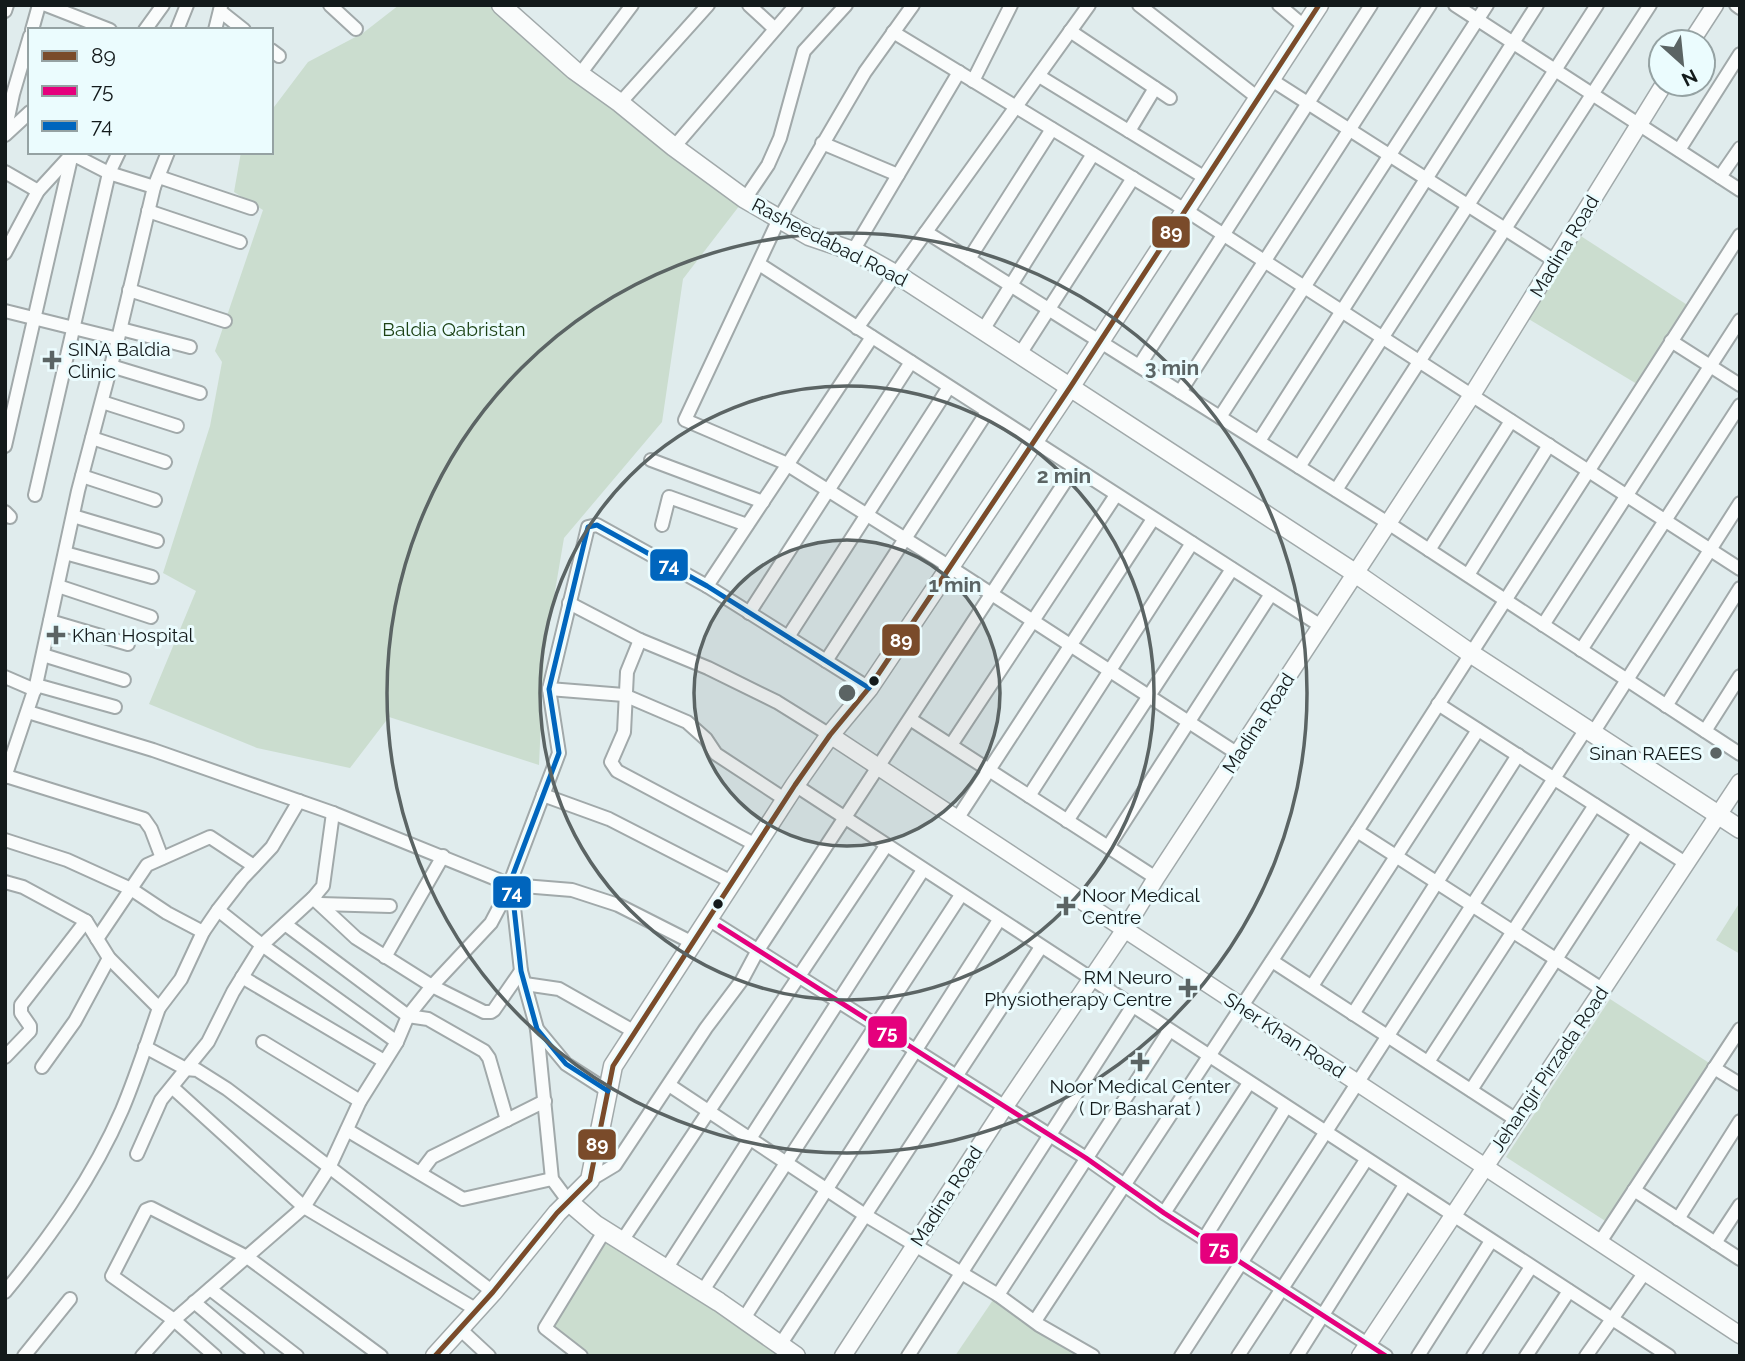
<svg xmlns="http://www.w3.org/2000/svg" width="1745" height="1361" font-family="Raleway,sans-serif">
	<rect width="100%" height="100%" fill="#e0eced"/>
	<g fill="#cbddcf">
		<path d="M399,5H508L743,201L683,279L662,422L564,538L544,656L539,765L389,717L350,768L257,748L149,704L196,591L163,573L210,426L222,362L215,351L263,210L234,192L241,152H271V111L308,62L363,33Z"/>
		<path d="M1573,231L1692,308L1642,387L1522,315Z"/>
		<path d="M1740,902V954L1716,940Z"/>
		<path d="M1610,999L1717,1068L1613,1226L1506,1157Z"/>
		<path d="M605,1230L794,1356H581L545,1328Z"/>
		<path d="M995,1297L1087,1356H955Z"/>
	</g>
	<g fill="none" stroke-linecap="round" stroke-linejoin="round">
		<defs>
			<g id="minor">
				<path d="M46,5L110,30"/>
				<path d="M330,5L356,29"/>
				<path d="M749,5L775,29"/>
				<path d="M913,5L865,72L779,219L685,420L783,462L950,567L1238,754"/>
				<path d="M1139,5L1258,98"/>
				<path d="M1279,5L1305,27"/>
				<path d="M1455,5L1740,190"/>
				<path d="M1736,5L1740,8"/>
				<path d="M5,11L7,5"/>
				<path d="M220,11L244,30"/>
				<path d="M32,30L39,5"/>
				<path d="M145,30L163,5"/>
				<path d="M177,30L187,5"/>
				<path d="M215,30L221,6"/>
				<path d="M1070,31L1170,98"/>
				<path d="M893,32L1187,211L1740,569"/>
				<path d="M271,50L279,56"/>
				<path d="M580,74L632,5"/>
				<path d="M1039,76L1207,179"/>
				<path d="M1270,79L1555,261"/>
				<path d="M973,81L1011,5"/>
				<path d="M620,103L708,5"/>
				<path d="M1129,131L1155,88"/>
				<path d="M5,132L13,94L30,36"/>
				<path d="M5,135L30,112"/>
				<path d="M822,143L898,175"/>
				<path d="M674,147L796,5"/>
				<path d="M1679,150L1740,54"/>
				<path d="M5,172L38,191"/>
				<path d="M159,177L251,208"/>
				<path d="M1720,177L1740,148"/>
				<path d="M745,199L768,165L780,138L804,51L846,5"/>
				<path d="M148,211L240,242"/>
				<path d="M926,232L1388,523L1740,754"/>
				<path d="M853,251L959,72"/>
				<path d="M5,253L38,191L71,155"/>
				<path d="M969,259L1052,129"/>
				<path d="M759,264L1321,626"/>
				<path d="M129,290L225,321"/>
				<path d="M5,311L118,339"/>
				<path d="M857,328L1089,5"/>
				<path d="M121,329L190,347"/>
				<path d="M983,330L1093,154"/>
				<path d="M1671,341L1740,385"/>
				<path d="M1020,354L1133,178"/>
				<path d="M111,366L200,393"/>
				<path d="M1139,366L1371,5"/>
				<path d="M1180,392L1430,5"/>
				<path d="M102,402L177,426"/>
				<path d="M1220,417L1487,5"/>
				<path d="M92,438L165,462"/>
				<path d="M1259,441L1537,5"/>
				<path d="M5,446L72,154L109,173L154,187"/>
				<path d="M651,460L763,502"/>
				<path d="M1299,467L1597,5"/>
				<path d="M82,476L155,500"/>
				<path d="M1336,490L1650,5"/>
				<path d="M35,495L109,173L119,152"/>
				<path d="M5,512L10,517"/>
				<path d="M73,516L157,541"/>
				<path d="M662,525L669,497L747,525"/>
				<path d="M1429,550L1511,421"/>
				<path d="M65,553L152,577"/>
				<path d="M1468,575L1549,445"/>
				<path d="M58,586L151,617"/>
				<path d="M707,586L872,337"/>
				<path d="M569,603L640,640L708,668L777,702L830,735"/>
				<path d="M749,613L911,362"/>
				<path d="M50,621L128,644"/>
				<path d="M1543,625L1740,320"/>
				<path d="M788,637L949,387"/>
				<path d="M640,640L627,672L624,732L611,762L617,771L756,845"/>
				<path d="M1581,650L1740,405"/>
				<path d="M43,655L124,680"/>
				<path d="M826,661L987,412"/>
				<path d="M5,677L35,690"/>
				<path d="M36,685L115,707"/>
				<path d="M549,689L624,695L687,722L706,739L716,754L786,800"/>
				<path d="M1438,704L1687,864"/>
				<path d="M1666,706L1740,588"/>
				<path d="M28,712L153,750L333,813L511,885L572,890L618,905L691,942"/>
				<path d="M910,719L1156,878"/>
				<path d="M1705,731L1740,676"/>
				<path d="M1593,733L1740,503"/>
				<path d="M951,745L1116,495"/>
				<path d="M6,776L144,819L151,829L162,858"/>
				<path d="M5,777L36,685L78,491L118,339L154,187L168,152"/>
				<path d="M795,785L1669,1356"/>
				<path d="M543,795L609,819L732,882"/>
				<path d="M1029,796L1192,543"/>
				<path d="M957,819L1153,519"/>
				<path d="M1067,821L1232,569"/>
				<path d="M1357,831L1602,989"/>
				<path d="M5,840L67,860L131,889L167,913L203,932"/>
				<path d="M1108,847L1271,594"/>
				<path d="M5,882L23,887L86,921L109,958L159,1008C147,1042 136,1077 122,1110C93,1177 51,1236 5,1292"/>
				<path d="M313,898L356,938L432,986L484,1012H491L494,1010L521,971"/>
				<path d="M320,904L390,906"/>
				<path d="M218,910L262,945L397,1042"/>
				<path d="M708,919L1086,1158L1164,1213L1386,1356"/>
				<path d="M285,924L408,1016L428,1019L484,1051L489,1058L507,1120"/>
				<path d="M97,939L147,865L210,837L254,866"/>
				<path d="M385,957L443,856"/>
				<path d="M1272,961L1515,1119"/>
				<path d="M242,977L384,1061"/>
				<path d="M525,984L559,989L635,1032"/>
				<path d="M1312,986L1478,730"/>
				<path d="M159,1008L181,979L203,932L218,910L242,879L272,847L299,801"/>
				<path d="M1353,1014L1518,755"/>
				<path d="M537,1029L552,1179L569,1202"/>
				<path d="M263,1042L360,1101"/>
				<path d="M145,1047L186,1069L197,1070L227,1089L493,1292"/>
				<path d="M5,1057L30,1031V1026L21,1013V1005L86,921"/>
				<path d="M1428,1062L1595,805"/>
				<path d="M42,1067L75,1021L109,958"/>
				<path d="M1714,1068L1740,1084"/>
				<path d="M669,1085L865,1215L998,1295L1039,1325L1093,1356"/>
				<path d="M172,1087L304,1207L477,1310"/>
				<path d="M1471,1090L1638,833"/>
				<path d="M608,1091L566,1064L537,1029L521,971L511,880L559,753L549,689L588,527L597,525L707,586L869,688"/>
				<path d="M347,1130L463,1199L552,1179"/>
				<path d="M137,1154L161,1100L208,1042L233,992L262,945L313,898L323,886L333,813"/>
				<path d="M420,1173L432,1157L545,1101"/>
				<path d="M590,1180L615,1165L706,1028L742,980L758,950L1074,468"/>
				<path d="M1634,1190L1740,1259"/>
				<path d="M1164,1213L1249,1083"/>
				<path d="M1678,1219L1740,1121"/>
				<path d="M1204,1239L1286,1107"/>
				<path d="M622,1241L886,846"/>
				<path d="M1600,1242L1740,1029"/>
				<path d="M1715,1243L1740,1205"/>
				<path d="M666,1269L923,870"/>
				<path d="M210,1289L297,1356"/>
				<path d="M702,1292L961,895"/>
				<path d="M998,1295L1169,1031"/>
				<path d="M194,1302L258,1356"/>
				<path d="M743,1320L999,920"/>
				<path d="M1035,1321L1357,831L1740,235"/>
				<path d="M460,1329L489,1356"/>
				<path d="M780,1345L1041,947"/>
				<path d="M24,1356L70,1299"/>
				<path d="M142,1356L174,1320L304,1207L329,1168L360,1101L397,1042L408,1016L432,986L491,923L511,885"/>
				<path d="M215,1356L174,1320L112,1276L146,1210L151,1208L247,1257L381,1356"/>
				<path d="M581,1356L545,1328L605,1230"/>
				<path d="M908,1356L1132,1007"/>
				<path d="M1181,1356L1586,729"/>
				<path d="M1238,1356L1366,1160"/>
				<path d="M1297,1356L1405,1185"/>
				<path d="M1418,1356L1491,1241"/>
				<path d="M1473,1356L1531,1267"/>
				<path d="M1526,1356L1569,1291"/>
				<path d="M1586,1356L1645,1272"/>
			</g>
			<g id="tertiary">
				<path d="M1691,42L1715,5"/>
				<path d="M830,735L1740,1335"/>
				<path d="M843,1356L1004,1108L1125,929L1156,878L1472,395L1664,84"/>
				<path d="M1360,1356L1740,782"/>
			</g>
			<g id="secondary">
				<path d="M501,5L574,70L620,103L674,147L745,199L809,236L856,252L904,279L1355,573L1470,653L1740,829"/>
				<path d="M569,1202L596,1225L719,1302L796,1356"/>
				<path d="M435,1356L493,1292L557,1213L590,1180L613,1066L795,785L830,735L869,688L1071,386L1319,5"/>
			</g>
		</defs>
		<use href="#minor" stroke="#a1a9aa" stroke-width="16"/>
		<use href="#tertiary" stroke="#a1a9aa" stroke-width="19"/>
		<use href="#secondary" stroke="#a1a9aa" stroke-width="21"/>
		<use href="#minor" stroke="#fafcfc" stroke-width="12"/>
		<use href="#tertiary" stroke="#fafcfc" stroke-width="16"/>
		<use href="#secondary" stroke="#fafcfc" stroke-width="18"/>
		<defs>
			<path id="bus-1" d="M435,1356L493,1292L557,1213L590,1180L613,1066L795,785L830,735L869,688L1071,386L1319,5"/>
			<path id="bus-2" d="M720,926L1086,1158L1164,1213L1386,1356"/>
			<path id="bus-3" d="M608,1091L566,1064L537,1029L521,971L511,880L559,753L549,689L588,527L597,525L707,586L869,688"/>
		</defs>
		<use href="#bus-1" stroke="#ebfcfe" stroke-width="10"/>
		<use href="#bus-2" stroke="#ebfcfe" stroke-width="10"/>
		<use href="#bus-3" stroke="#ebfcfe" stroke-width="10"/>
		<use href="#bus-1" stroke="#7a4b2a" stroke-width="5"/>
		<use href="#bus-2" stroke="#e5007d" stroke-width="5"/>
		<use href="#bus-3" stroke="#0065bd" stroke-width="5"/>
	</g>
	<circle cx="847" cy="693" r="153" fill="#5b6464" fill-opacity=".12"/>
	<g fill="none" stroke="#5b6464" stroke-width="3.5">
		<circle cx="847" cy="693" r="153"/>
		<circle cx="847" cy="693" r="307"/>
		<circle cx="847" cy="693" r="460"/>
	</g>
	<g fill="#5b6464" stroke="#ebfcfe" stroke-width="2.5">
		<path d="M48.5 349.5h7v7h7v7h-7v7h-7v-7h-7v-7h7z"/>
		<path d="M52.5 624.5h7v7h7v7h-7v7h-7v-7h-7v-7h7z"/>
		<circle cx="1716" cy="753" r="7"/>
		<path d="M1062.5 895.5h7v7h7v7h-7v7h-7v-7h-7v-7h7z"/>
		<path d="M1184.5 977.5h7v7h7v7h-7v7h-7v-7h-7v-7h7z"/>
		<path d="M1136.5 1051.5h7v7h7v7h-7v7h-7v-7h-7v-7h7z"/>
	</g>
	<g fill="#131a1b" stroke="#ebfcfe" stroke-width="2.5">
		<circle cx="874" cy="681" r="6"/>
		<circle cx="718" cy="904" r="6"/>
	</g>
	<g text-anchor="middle" stroke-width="6" stroke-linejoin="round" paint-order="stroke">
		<g font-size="19" fill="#131a1b" stroke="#ebfcfe">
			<text transform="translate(830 242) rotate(27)" y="7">Rasheedabad Road</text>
			<text transform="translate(1564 246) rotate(-59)" y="7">Madina Road</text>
			<text transform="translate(1258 723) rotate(-57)" y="7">Madina Road</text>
			<text transform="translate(1285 1035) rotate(33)" y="7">Sher Khan Road</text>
			<text transform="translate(1549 1069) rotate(-56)" y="7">Jehangir Pirzada Road</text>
			<text transform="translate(946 1196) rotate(-57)" y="7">Madina Road</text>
		</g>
		<g font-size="19" fill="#1c4215" stroke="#ebfcfe">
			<text x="454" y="336">Baldia Qabristan</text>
		</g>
		<g font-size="19" fill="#131a1b" stroke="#ebfcfe" text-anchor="start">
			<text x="68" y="356">SINA Baldia<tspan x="68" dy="22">Clinic</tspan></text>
			<text x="72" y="642">Khan Hospital</text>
			<text x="1702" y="760" text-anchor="end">Sinan RAEES</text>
			<text x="1082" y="902">Noor Medical<tspan x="1082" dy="22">Centre</tspan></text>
			<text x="1172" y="984" text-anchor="end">RM Neuro<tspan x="1172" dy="22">Physiotherapy Centre</tspan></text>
			<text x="1140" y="1093" text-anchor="middle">Noor Medical Center<tspan x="1140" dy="22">( Dr Basharat )</tspan></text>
		</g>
	</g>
	<circle cx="847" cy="693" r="10" fill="#5b6464" stroke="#ebfcfe" stroke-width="3.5"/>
	<g font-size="21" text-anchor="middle" font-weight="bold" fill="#5b6464" stroke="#ebfcfe" stroke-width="6" stroke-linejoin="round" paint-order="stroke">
		<text x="1172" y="375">3 min</text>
		<text x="1064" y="483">2 min</text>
		<text x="955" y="592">1 min</text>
	</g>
	<g stroke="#ebfcfe" stroke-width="2.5">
		<rect x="1151" y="215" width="40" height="34" rx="7" fill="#7a4b2a"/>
		<rect x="649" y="548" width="40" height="34" rx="7" fill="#0065bd"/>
		<rect x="881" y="623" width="40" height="34" rx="7" fill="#7a4b2a"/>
		<rect x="492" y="875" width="40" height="34" rx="7" fill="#0065bd"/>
		<rect x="867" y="1015" width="41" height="34" rx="7" fill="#e5007d"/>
		<rect x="577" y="1128" width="40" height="33" rx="7" fill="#7a4b2a"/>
		<rect x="1199" y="1232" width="40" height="33" rx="7" fill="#e5007d"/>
	</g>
	<g font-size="19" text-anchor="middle" font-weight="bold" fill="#fff">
		<text x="1171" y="239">89</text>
		<text x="669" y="572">74</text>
		<text x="901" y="647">89</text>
		<text x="512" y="899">74</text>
		<text x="887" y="1039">75</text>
		<text x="597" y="1151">89</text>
		<text x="1219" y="1255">75</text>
	</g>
	<rect width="1745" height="1361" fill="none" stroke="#131a1b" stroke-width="14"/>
	<rect x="28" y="28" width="245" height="126" fill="#ebfcfe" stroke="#95a2a3" stroke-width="2"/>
	<rect x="42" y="51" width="35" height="10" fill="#7a4b2a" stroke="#95a2a3" stroke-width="2"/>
	<text x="91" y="63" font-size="21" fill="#131a1b">89</text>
	<rect x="42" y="86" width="35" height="10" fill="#e5007d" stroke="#95a2a3" stroke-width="2"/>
	<text x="91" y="98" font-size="21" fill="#131a1b">75</text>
	<rect x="42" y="121" width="35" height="10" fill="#0065bd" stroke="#95a2a3" stroke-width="2"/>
	<text x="91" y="133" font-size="21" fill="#131a1b">74</text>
	<g transform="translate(1682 63) rotate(153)"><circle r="33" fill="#ebfcfe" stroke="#95a2a3" stroke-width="2"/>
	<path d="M0-5L12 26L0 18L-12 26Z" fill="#5b6464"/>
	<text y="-10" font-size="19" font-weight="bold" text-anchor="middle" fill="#131a1b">N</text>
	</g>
</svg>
